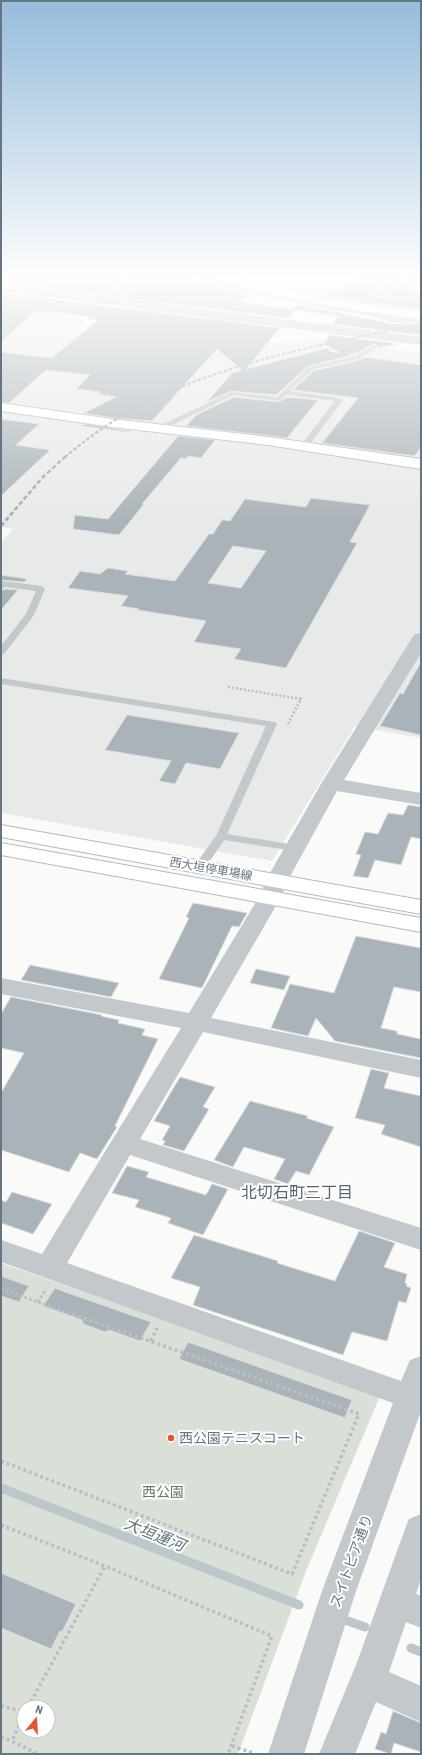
<svg xmlns="http://www.w3.org/2000/svg" width="422" height="1755" font-family="'Roboto Condensed','Noto Sans JP',sans-serif">
	<rect width="100%" height="100%" fill="#fafaf8"/>
	<g fill="#e8e9e9">
		<path d="M1,309L66,316L85,320L77,332L194,345L326,340L421,353V462L236,434L1,403Z"/>
		<path d="M1,409L252,442L421,470V738L355,726L272,861L1,813V543L13,529L1,527Z"/>
	</g>
	<path fill="#dadfd7" fill-rule="evenodd" d="M1,1263L380,1396L306,1571L238,1754H1ZM24,1707H48V1731H24Z"/>
	<g fill="none" stroke-linecap="round" stroke-linejoin="round">
		<g stroke="#bbc7cb" stroke-width="9">
			<path d="M1,1488L299,1605"/>
			<path d="M348,1621L365,1627"/>
			<path d="M411,1648L421,1652"/>
		</g>
	</g>
	<g fill="#aab3b9" stroke="#dcdcda" fill-rule="evenodd">
		<path d="M1,277H104L119,279L124,277L105,295L1,282Z"/>
		<path d="M142,277H182L251,295L238,302L291,309L300,305L393,324H421V335L333,324L338,316L295,310L288,318L121,297Z"/>
		<path d="M366,277H385L372,292L375,298L384,297L401,278L404,281L413,283L411,287H418L415,292L421,293V309L322,296Z"/>
		<path d="M1,293L280,328L246,369L328,348L329,351L341,353L325,344L329,335L399,344L377,348V345L373,344L359,352L349,354L353,355L308,366L276,395L231,391L207,402L232,373L242,370L217,349L152,421L112,418L84,413L116,397L98,394L101,392L76,389L90,375L46,370L9,403L1,402V352L52,358L98,320L87,319L90,317L37,310L1,342Z"/>
		<path d="M365,357L421,365V448L414,456L322,443L358,398L293,390L313,371L359,360Z"/>
		<path d="M234,397L279,402L287,397L318,400L287,438L186,426L196,415Z"/>
		<path d="M1,419L39,424L16,445L50,450L1,496Z"/>
		<path d="M84,424L112,428L131,431L128,432L82,426Z"/>
		<path d="M178,436L215,440L201,458L188,456L186,459L181,458L142,504H144L119,535L73,529L75,515L108,519Z"/>
		<path d="M311,498L370,505L350,542L357,543L286,668L234,659L241,649L194,642L206,621L138,610L139,609L121,606L128,596L68,588L80,571L100,574L108,568L128,571L125,574L175,581L209,534H213L222,520L230,521L245,499L306,507ZM233,546L266,551L241,588L208,583Z"/>
		<path d="M1,575L27,579L24,582L1,580Z"/>
		<path d="M5,589L18,590L1,610V591Z"/>
		<path d="M421,662V735L380,726L400,693L403,694Z"/>
		<path d="M127,715L239,733L220,769L186,763L175,784L159,781L171,761L105,750Z"/>
		<path d="M408,805L421,807V839L411,837L401,865L375,860L368,878L353,876L361,855L356,854L365,832L378,834L388,813L403,815Z"/>
		<path d="M193,903L247,913L239,927L232,926L202,988L159,979L189,918L186,917Z"/>
		<path d="M356,936L421,948V992L394,987L381,1028L397,1031V1034L421,1039V1058L335,1041L316,1018L308,1036L271,1028L290,984L334,993Z"/>
		<path d="M30,965L119,983L111,997L21,980Z"/>
		<path d="M256,969L290,976L284,990L250,983Z"/>
		<path d="M11,997L102,1015L101,1016L119,1020L118,1023L145,1029L142,1035L158,1039L115,1126L117,1127L97,1159L80,1153L69,1172L1,1150V1093L24,1053L1,1048V1014Z"/>
		<path d="M371,1069L389,1073L384,1088L421,1096V1147L381,1134L385,1125L355,1118Z"/>
		<path d="M180,1077L215,1087L203,1107L209,1109L184,1151L163,1145L165,1141L162,1140L170,1126L154,1121Z"/>
		<path d="M250,1101L308,1116L306,1118L334,1127L309,1175L296,1171L288,1184L274,1179L285,1159L244,1147L233,1167L214,1160Z"/>
		<path d="M127,1166L149,1172L146,1177L206,1195L212,1184L228,1189L203,1235L168,1223L171,1218L135,1207L139,1200L112,1193Z"/>
		<path d="M12,1192L52,1204L33,1234L1,1223V1200L6,1202Z"/>
		<path d="M359,1231L395,1243L384,1267L407,1274L405,1283L407,1284L406,1286L411,1288L406,1303L399,1301L387,1341L352,1332L343,1355L193,1305L200,1287L171,1278L194,1235L278,1261L277,1263L335,1281Z"/>
		<path d="M1,1276L29,1286L19,1302L1,1296Z"/>
		<path d="M55,1288L65,1292L151,1322L140,1341L109,1330L105,1332L83,1324L82,1320L43,1306Z"/>
		<path d="M188,1342L352,1400L345,1418L179,1359Z"/>
		<path d="M1,1573L76,1604L62,1632L60,1631L51,1649L1,1628Z"/>
		<path d="M393,1711L421,1723V1752L394,1743L391,1754L375,1749L381,1732L386,1734Z"/>
	</g>
	<g fill="none" stroke-linecap="round" stroke-linejoin="round">
		<defs>
			<g id="secondary">
				<path d="M214,277H234L319,297L421,311V319C351,311 283,298 216,280Z"/>
				<path d="M1,403L112,419L268,437L421,459V469L268,445L112,427L1,411Z"/>
				<path d="M1,825L421,900V914L1,837Z"/>
				<path d="M1,843L421,918V932L1,855Z"/>
			</g>
		</defs>
		<use href="#secondary" stroke="#b3babf" stroke-width="2"/>
		<path stroke="#bbbfc2" stroke-width="1.5" stroke-dasharray="1 1" stroke-linecap="butt" d="M1,307L64,315"/>
		<path stroke="#bbbfc2" stroke-width="2.5" stroke-dasharray="2 2" stroke-linecap="butt" d="M228,687L301,699L288,724H286"/>
		<g stroke="#bbbfc2" stroke-width="3" stroke-dasharray="2.5 2.5" stroke-linecap="butt">
			<path d="M1,1289L75,1315"/>
			<path d="M38,1302L46,1289"/>
		</g>
		<g stroke="#bbbfc2" stroke-width="3.5" stroke-dasharray="3 3" stroke-linecap="butt">
			<path d="M151,1341L157,1328"/>
			<path d="M1,1461L292,1574L359,1414L72,1314"/>
			<path d="M1,1525L105,1566L272,1636L228,1754"/>
			<path d="M1,1706L24,1712"/>
			<path d="M28,1707L105,1566"/>
			<path d="M24,1714L12,1741L34,1752V1754"/>
			<path d="M1,1737L12,1741"/>
			<path d="M232,1746L253,1753"/>
			<path d="M34,1752L39,1754"/>
		</g>
		<g fill="#c3c8cc" fill-rule="evenodd">
			<path d="M374,345L376,346V348L359,359L312,370L290,391L340,398L343,400L307,448H304L300,446L335,401L287,395L279,401L234,395L162,430H159L155,428L231,392L277,397L308,367L355,356Z"/>
			<path d="M3,581L41,586L45,589L34,615L4,654L1,655V646L26,614L36,591L5,587L1,590V582Z"/>
			<path d="M1,678L275,722L277,724L227,834L295,845L300,848L295,851L224,840L212,858L203,868H195L194,866L216,836L266,726L1,684Z"/>
		</g>
		<g fill="#c3c8cc" fill-rule="evenodd">
			<path d="M127,277H141L118,298L421,337V345L1,291V283L105,297Z"/>
			<path d="M199,277H220L271,290L365,307L393,314L407,316L421,314V322L407,323L393,322L364,315L270,298L201,280Z"/>
			<path d="M387,277H400L383,296H375L373,293Z"/>
			<path d="M402,277H421V283L404,280Z"/>
			<path d="M421,633V653L344,780L421,793V805L337,791L288,880L281,897L211,1018L421,1060V1078L203,1032L140,1139L421,1228V1250L130,1155L67,1263L401,1381L410,1360L421,1356V1411L356,1591L304,1754H268L322,1591L393,1403L1,1262V1240L42,1254L181,1028L1,994V978L189,1013L259,897L266,880L321,784L412,638L415,634Z"/>
			<path d="M421,1514V1578L416,1594L421,1596V1628L406,1622L389,1672L421,1686V1722L376,1702L355,1754H319L356,1665L405,1529L409,1519Z"/>
		</g>
		<use href="#secondary" fill="#fff" fill-rule="evenodd"/>
		<path stroke="#a2aab0" stroke-width="2" stroke-dasharray="3.5 2" stroke-linecap="butt" d="M65,457C88,438 112,420 140,406C227,361 325,344 421,324"/>
		<path stroke="#a2aab0" stroke-width="2.5" stroke-dasharray="4.5 2.5" stroke-linecap="butt" d="M1,526L43,477L66,456"/>
	</g>
	<linearGradient id="sky" x2="0" y2="1"><stop stop-color="#96bcdc"/><stop offset="0.53" stop-color="#fdfdfc"/><stop offset="1" stop-color="#fdfdfc" stop-opacity="0"/></linearGradient>
	<rect width="422" height="523" fill="url(#sky)"/>
	<circle fill="#e4572e" stroke="#fff" stroke-width="1.5" cx="171" cy="1438" r="4"/>
	<g text-anchor="middle" stroke-width="4" stroke-linejoin="round" paint-order="stroke">
		<g font-size="12" fill="#657683" stroke="#fff">
			<text transform="translate(211 869) rotate(10)" y="4">西大垣停車場線</text>
		</g>
		<g font-size="14" fill="#657683" stroke="#fff" text-anchor="start">
			<text x="179" y="1443">西公園テニスコート</text>
		</g>
		<g font-size="14" fill="#687a64" stroke="#fff">
			<text x="163" y="1497">西公園</text>
		</g>
		<g font-size="14" fill="#657683" stroke="#fff">
			<text transform="translate(351 1561) rotate(-70)" y="5">スイトピア通り</text>
		</g>
		<g font-size="16" fill="#57646e" stroke="#fff">
			<text x="297" y="1198">北切石町三丁目</text>
		</g>
		<g font-size="16" font-style="italic" fill="#60757c" stroke="#fff">
			<text transform="translate(155 1534) rotate(22)" y="6">大垣運河</text>
		</g>
	</g>
	<rect width="422" height="1755" fill="none" stroke="#657683" stroke-width="4"/>
	<g transform="translate(36 1719) rotate(18)"><circle r="19" fill="#ffffff" stroke="#c1c8cd"/>
	<path d="M0-3L7 15L0 10L-7 15Z" fill="#e4572e"/>
	<text y="-6" font-size="11" font-weight="bold" text-anchor="middle" fill="#657683">N</text>
	</g>
</svg>
